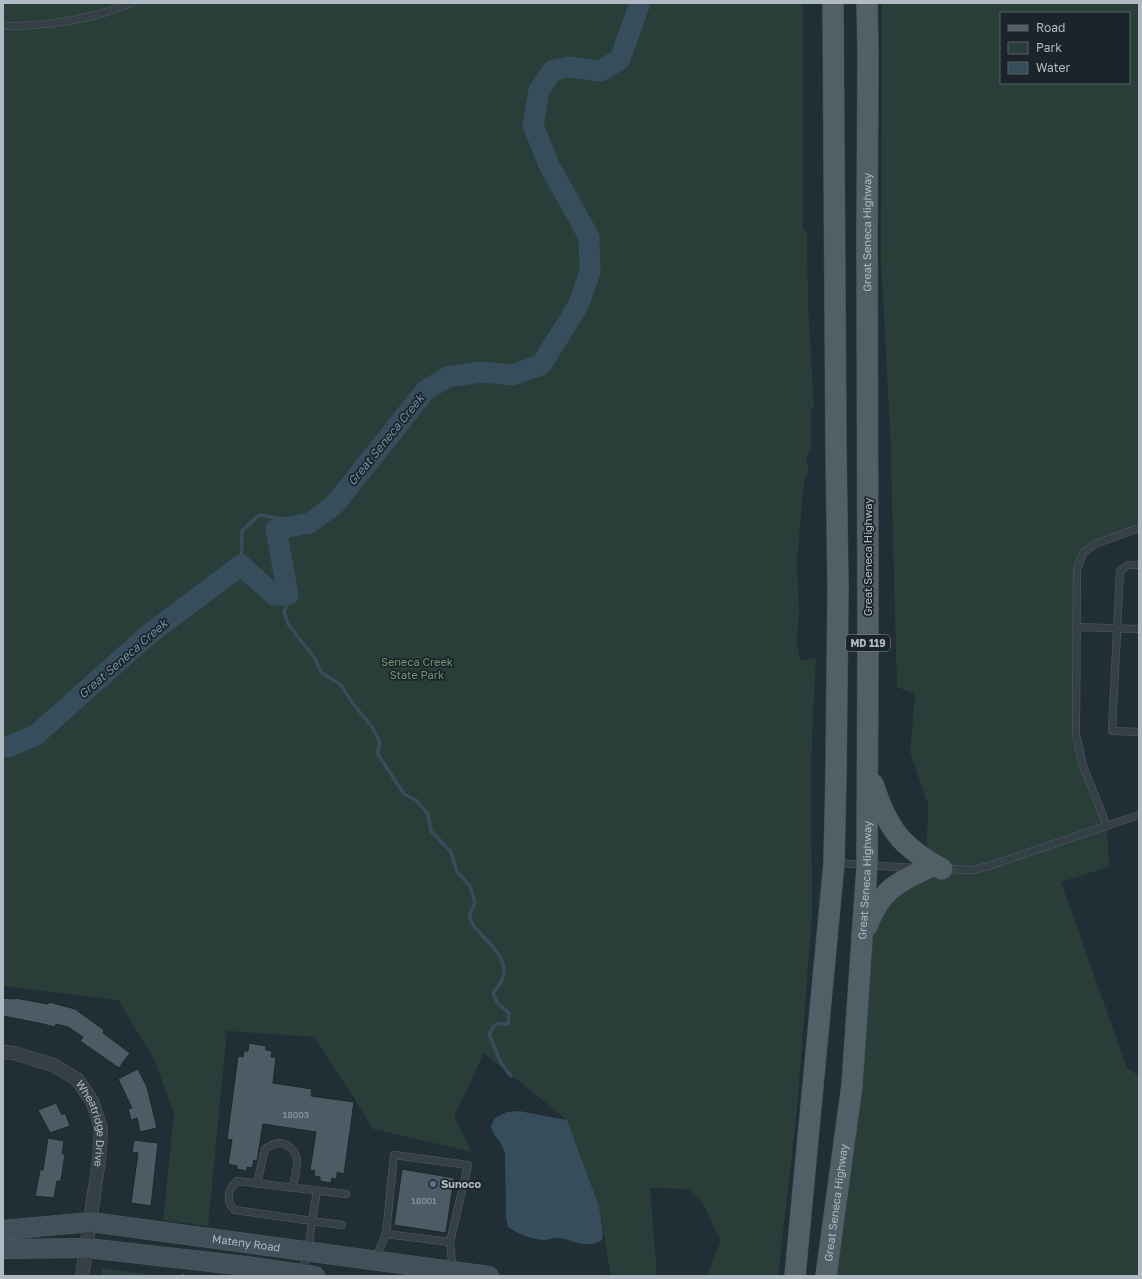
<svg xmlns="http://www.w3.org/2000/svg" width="1142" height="1279" font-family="'Golos Text',sans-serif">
	<rect width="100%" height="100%" fill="#212e35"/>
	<g fill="#293d39" fill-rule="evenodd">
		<path d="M3,3H803V229L807,232L808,303L814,407L811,411V448L806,459L809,469L804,481L797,562L799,613L797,641L800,661L816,658L811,763L812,915L797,1110L778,1276H706L721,1241L701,1200L688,1189L650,1188L657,1276H611L599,1206L567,1120L484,1053L454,1117L472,1152L373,1129L348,1089L314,1037L227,1031L208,1226L163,1220L174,1114L154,1059L118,1000L3,986Z"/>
		<path d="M882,3H1139V528L1083,553L1077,569L1076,734L1107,826L1109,867L1061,882L1127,1068L1139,1076V1276H824L863,934L881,900L926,868L928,804L910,752L915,694L897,687L890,428L881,261ZM1001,13H1129V83H1001Z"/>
		<path d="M102,1268L158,1276H101Z"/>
	</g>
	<path fill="#364d5b" d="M519,1111L567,1120L599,1206L603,1234L602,1240C582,1251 573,1237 554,1238C551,1238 548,1240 545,1240C533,1240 518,1234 508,1227L506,1217L505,1153L500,1142L494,1135L491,1126L495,1118L507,1112Z"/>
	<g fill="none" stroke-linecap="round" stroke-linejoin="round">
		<g stroke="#364d5b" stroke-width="3.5">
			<path d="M241,565L242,531L259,515L310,523"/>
			<path d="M288,595L289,600L284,612L288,624L314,657L321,672L341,685L351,701L372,727L380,743L377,753L404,794L416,800L428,814L431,831L451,852L457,872L470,886L475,903C474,906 471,910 470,914C467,933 514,950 502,980C500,985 496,989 493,993L498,1004L509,1013L508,1024C496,1022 495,1024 489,1034L501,1063L511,1076"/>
		</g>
		<path stroke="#364d5b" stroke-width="21" d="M3,746L8,747L36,735L148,635L241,565L274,595H288L276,529L310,523L335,504L425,391L447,377L482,372L512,375L541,365L578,306L590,272L589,237L549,165L533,125L539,90L553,70L569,67L601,71L620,59L640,3"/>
	</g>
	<g fill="#4d5b64" stroke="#1c262c">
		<path d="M3,998L15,999V998L48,1004L49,1002L75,1009L104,1030L103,1033L130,1053L119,1068L80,1041L83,1037L68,1027L56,1024L55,1027L43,1024L3,1016Z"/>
		<path d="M249,1043L266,1046V1050L272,1051L271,1057H276L273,1083L312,1089L311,1096L354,1102L344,1174L337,1172V1179L332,1178L331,1183L320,1181V1177L314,1176L315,1171L310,1170L316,1132L263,1124L257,1161L254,1160L252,1168L247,1167V1171L237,1169V1166L228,1164L232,1140L227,1139L238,1056L243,1057L244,1051H248Z"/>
		<path d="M138,1069L147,1087L157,1128L140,1132L137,1118L131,1120L128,1109L132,1108L118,1079Z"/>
		<path d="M56,1103L62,1115L65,1113L70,1126L50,1133L38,1110Z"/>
		<path d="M48,1138L64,1141L62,1154H65L63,1167L61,1181H57L54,1198L35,1196L40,1170H43Z"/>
		<path d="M134,1140L158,1143L151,1206L131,1203L138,1153L132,1152Z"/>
		<path d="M402,1169L454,1178L446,1233L394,1225Z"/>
	</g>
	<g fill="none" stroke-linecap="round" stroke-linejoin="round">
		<defs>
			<g id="lane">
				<path d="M3,26C46,26 91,20 131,3"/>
				<path d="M1139,565H1128L1120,571L1112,731L1139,732"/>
				<path d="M1076,627L1139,629"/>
				<path d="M1107,826L1083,766L1076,734L1077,569L1083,553L1095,544L1139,528"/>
				<path d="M836,863L914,868"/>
				<path d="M944,869L973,870L989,866L1139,815"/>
				<path d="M257,1184L265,1149C270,1146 274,1143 280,1143C289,1144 298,1153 297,1163C297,1171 294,1180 293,1188"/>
				<path d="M317,1191L312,1221L342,1225"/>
				<path d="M386,1234L394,1155L468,1165L450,1242"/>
				<path d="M375,1260L386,1234L450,1242L453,1271"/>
				<path d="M302,1274L308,1251L312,1221L235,1210C225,1201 228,1189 237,1181L346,1194"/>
			</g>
			<g id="street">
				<path id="s1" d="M3,1052L14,1053L53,1065L77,1079L93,1103L101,1129L99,1160L82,1276"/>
			</g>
			<g id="secondary">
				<path id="s2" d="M3,1230L91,1222L489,1276"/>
				<path d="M3,1249L87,1248L246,1266L315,1276"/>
			</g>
			<g id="primary">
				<path d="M873,784C888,829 900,846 942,869"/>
				<path d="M867,926C880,892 895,883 926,869"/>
				<path d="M795,1276L834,863L836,774L838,588L836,449L833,3"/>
				<path id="s3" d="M826,1276L852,1085L867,866L868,638L867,233L868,53L867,3"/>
			</g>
		</defs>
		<use href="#lane" stroke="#525d64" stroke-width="8"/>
		<use href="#street" stroke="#525d64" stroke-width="14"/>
		<use href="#secondary" stroke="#525d64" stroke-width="20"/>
		<use href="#primary" stroke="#3e4850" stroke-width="22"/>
		<path stroke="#485a59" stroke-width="2" stroke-dasharray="3 3" stroke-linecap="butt" d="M182,1275L187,1276"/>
		<use href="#lane" stroke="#353f46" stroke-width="7"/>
		<use href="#street" stroke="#353f46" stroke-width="13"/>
		<use href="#secondary" stroke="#434f59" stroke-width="19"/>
		<use href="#primary" stroke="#525f66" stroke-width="21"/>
	</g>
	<circle fill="#5c6f8a" stroke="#1a242a" stroke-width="1.5" cx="433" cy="1184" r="4"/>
	<g text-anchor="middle" stroke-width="3.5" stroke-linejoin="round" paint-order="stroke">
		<g font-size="9" fill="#96a2ab">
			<text x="296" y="1118">18003</text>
			<text x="424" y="1204">18001</text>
		</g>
		<rect fill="#1a242a" stroke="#828d95" stroke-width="1" x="846" y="635" width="44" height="16" rx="3"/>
		<g font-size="10" font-weight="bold" fill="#afbac3">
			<text x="868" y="647">MD 119</text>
		</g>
		<g font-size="11" fill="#afbac3" stroke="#1a242a">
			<text dy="4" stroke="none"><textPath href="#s3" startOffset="1046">Great Seneca Highway</textPath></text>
			<text transform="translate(868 557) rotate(-90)" y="4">Great Seneca Highway</text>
			<text dy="4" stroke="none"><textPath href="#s3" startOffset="398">Great Seneca Highway</textPath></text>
			<text dy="4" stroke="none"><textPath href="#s1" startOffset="128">Wheatridge Drive</textPath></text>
			<text dy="4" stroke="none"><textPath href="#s3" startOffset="74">Great Seneca Highway</textPath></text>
			<text dy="4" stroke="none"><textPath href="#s2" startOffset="245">Mateny Road</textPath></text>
		</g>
		<g font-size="11" fill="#709671" stroke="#1a242a">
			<text x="417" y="666">Seneca Creek<tspan x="417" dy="13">State Park</tspan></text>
		</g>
		<g font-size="11" font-weight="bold" fill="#afbac3" stroke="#1a242a" text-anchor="start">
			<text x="441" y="1188">Sunoco</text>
		</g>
		<g font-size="12" font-style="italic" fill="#7191a4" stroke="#1a242a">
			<text transform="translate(386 440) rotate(-51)" y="4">Great Seneca Creek</text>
			<text transform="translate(123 659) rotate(-41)" y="4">Great Seneca Creek</text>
		</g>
	</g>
	<rect width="1142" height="1279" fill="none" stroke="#afbac3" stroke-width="8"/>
	<rect x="1000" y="12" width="130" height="72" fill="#1a242a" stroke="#566067"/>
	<rect x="1008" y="25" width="20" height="6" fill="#525f66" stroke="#566067"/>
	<text x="1036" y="32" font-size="12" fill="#afbac3">Road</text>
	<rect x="1008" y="42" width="20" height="12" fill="#293d39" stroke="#566067"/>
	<text x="1036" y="52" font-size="12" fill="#afbac3">Park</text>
	<rect x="1008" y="62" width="20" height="12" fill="#364d5b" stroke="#566067"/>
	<text x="1036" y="72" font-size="12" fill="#afbac3">Water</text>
</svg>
